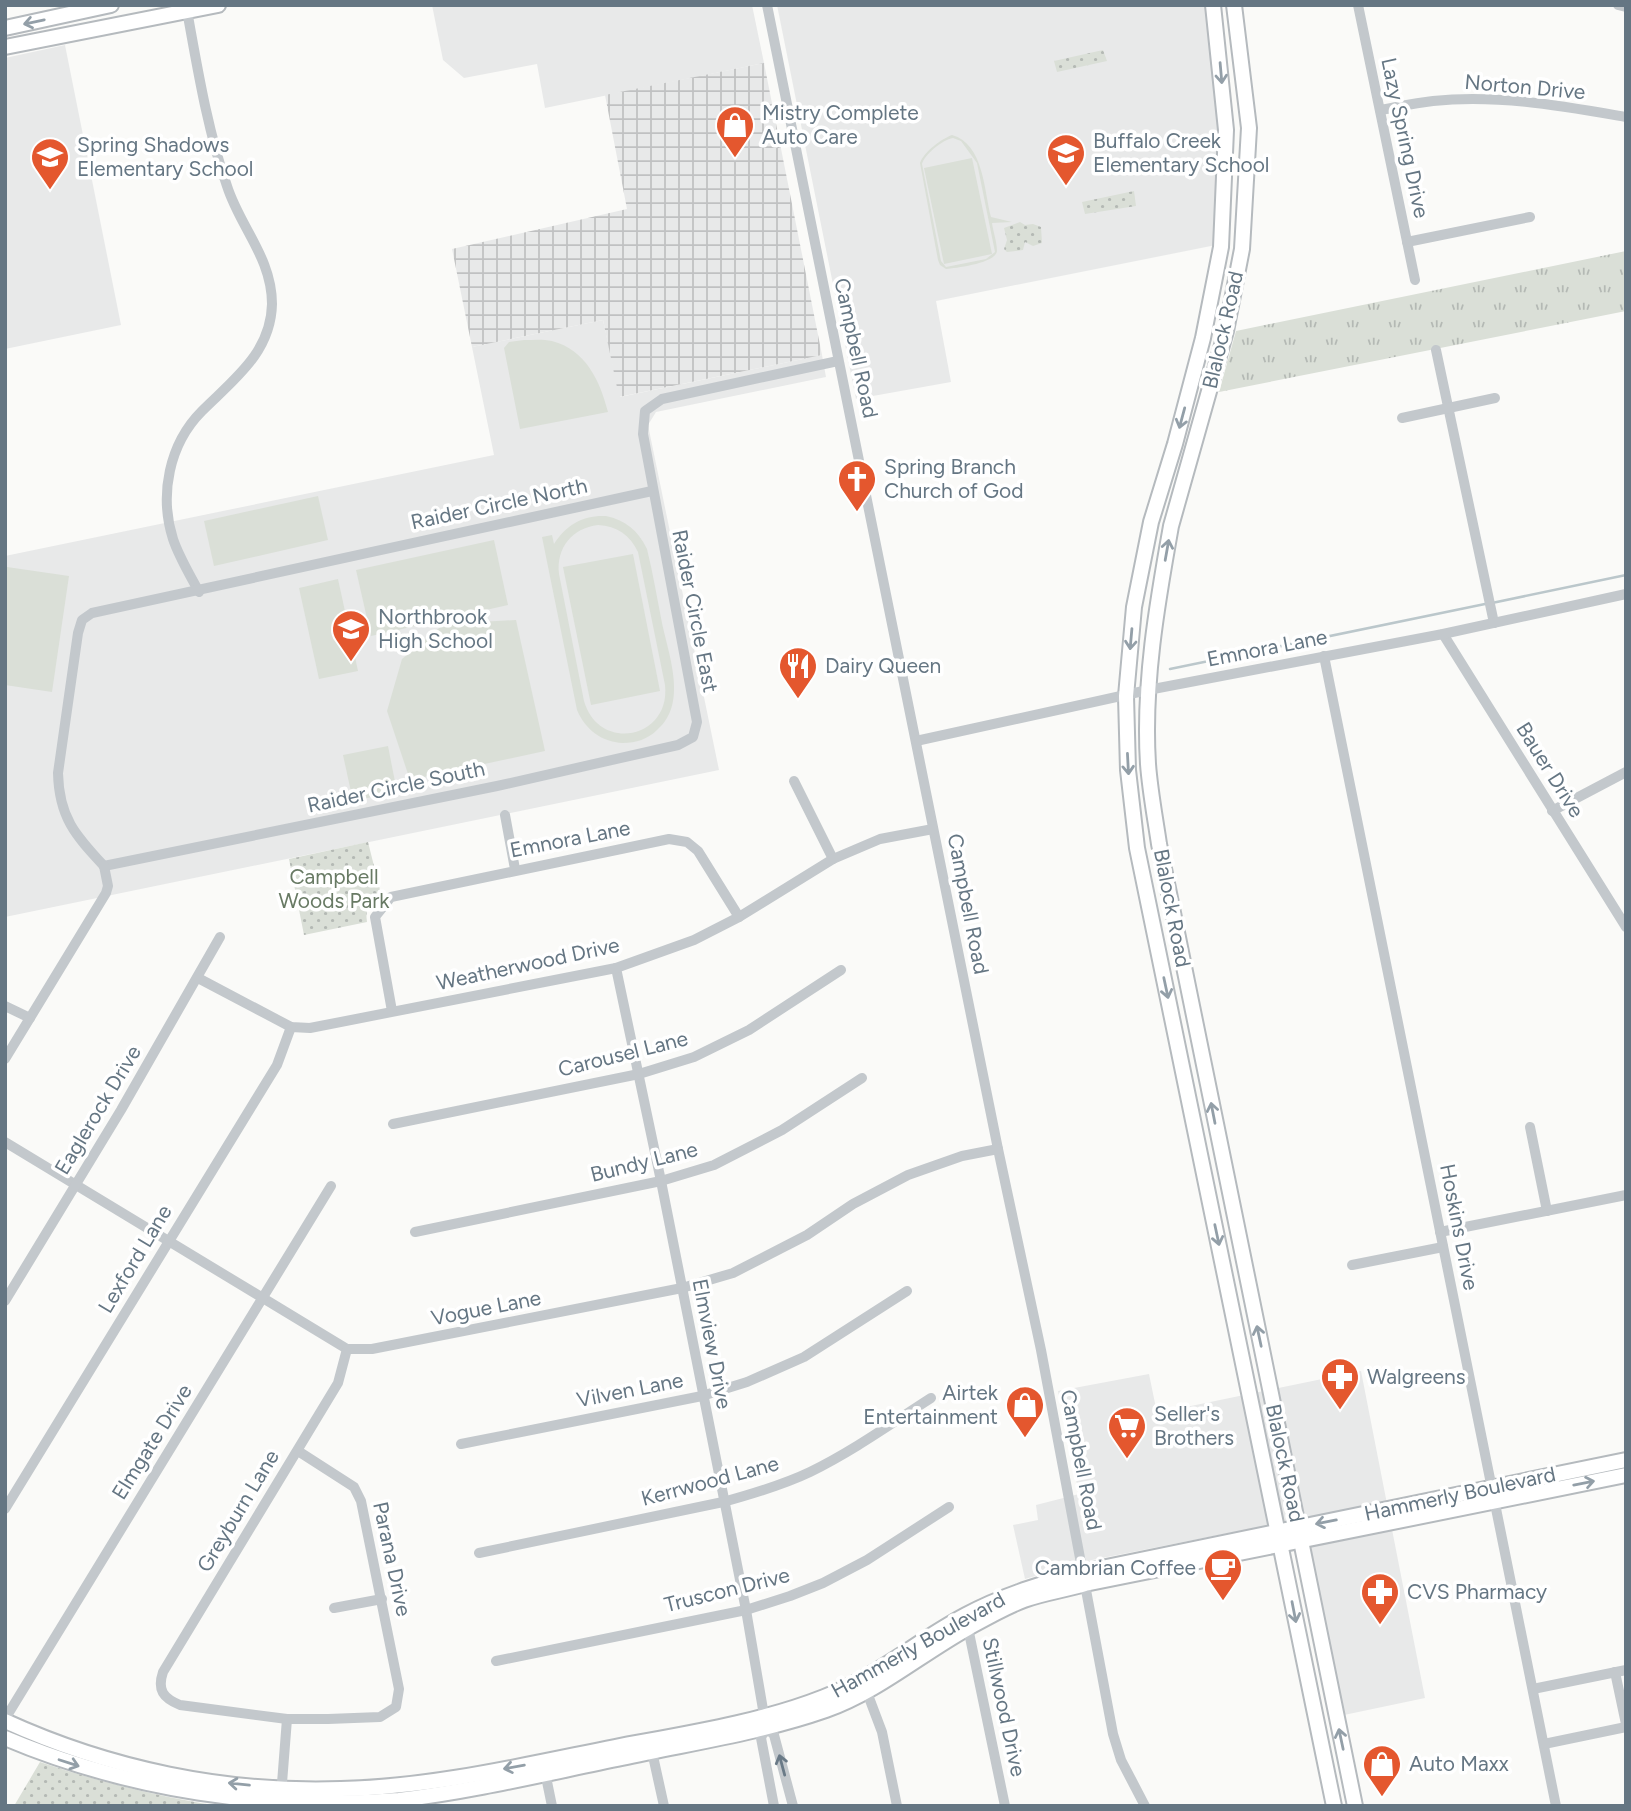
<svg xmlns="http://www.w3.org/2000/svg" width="1631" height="1811" font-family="Figtree,sans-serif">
	<defs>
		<pattern id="industrial-grid" width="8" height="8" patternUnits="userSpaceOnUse" patternTransform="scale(1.75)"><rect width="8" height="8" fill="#e8e9e9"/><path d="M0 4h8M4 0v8" fill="none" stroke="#c0c1c2"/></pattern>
		<pattern id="grass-tufts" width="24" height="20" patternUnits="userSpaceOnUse" patternTransform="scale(1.75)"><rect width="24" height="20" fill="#dadfd7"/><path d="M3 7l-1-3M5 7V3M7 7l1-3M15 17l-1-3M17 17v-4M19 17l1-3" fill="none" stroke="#b4b9b4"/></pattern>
		<pattern id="park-dots" width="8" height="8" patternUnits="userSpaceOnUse" patternTransform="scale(1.75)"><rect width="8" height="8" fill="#dadfd7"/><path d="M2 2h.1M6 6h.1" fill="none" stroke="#b4b9b4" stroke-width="1.8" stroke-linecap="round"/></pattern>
	</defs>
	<rect width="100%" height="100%" fill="#fafaf8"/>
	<g fill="#e8e9e9">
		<path d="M432,5H752L764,63L545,108L537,64L464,78L443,60Z"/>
		<path d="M777,5H1206L1210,25L1221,129L1216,245L936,301L951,382L856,399Z"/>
		<path d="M65,45L121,325L5,349V58Z"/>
		<path d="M603,320L620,397L822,355L826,377L656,412L648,425L719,770L5,917V556L494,455L472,347Z"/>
		<path d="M1361,1371L1425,1698L1344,1715L1305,1518L1092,1560L1025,1579L1013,1525L1038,1520L1036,1505L1079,1494L1058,1391L1149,1374L1157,1413Z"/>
	</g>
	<path fill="url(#industrial-grid)" d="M764,63L822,355L619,397L603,320L472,347L452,249L627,209L605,95Z"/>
	<path fill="url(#grass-tufts)" d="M1626,251V311L1219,392L1236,331Z"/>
	<g fill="url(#park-dots)">
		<path d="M1103,50L1107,61L1057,72L1054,61Z"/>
		<path d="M1134,191L1136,206L1085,214L1082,202Z"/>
		<path d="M1020,222L1025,225L1033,224L1041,227L1042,243L1033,246L1025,242L1023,250L1007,252L1004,249L1007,240L1004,228Z"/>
		<path d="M368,842L381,894C369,902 365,908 367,922L304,935L289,859Z"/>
		<path d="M40,1762C99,1782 157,1796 218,1806H14Z"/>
	</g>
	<g fill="#dadfd7" fill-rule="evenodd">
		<path d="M952,135C984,144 984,191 991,217L1012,222L992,223C993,231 997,242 997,251C996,263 957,268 946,269L940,265L938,260L920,163C924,152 941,139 952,135ZM953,138L961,141L977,163L995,252L986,259L946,267L941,261L922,164C925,154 942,140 953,138Z"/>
		<path d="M972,158L992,254L944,264L924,168Z"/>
		<path d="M524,340C533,340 543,339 552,341C586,350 600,381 608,412L520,429L504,348L509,342Z"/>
		<path d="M318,496L328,540L214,566L204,521Z"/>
		<path d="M606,516C625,520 638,530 647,549C653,573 657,598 662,623C669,656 688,704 657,730C648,739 636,743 623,743C601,742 585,729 577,710L542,537L552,535L554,544C566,525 583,515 606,516ZM598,525C617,526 630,535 638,552L665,685C671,739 599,753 584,701L559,574C556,548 572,528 598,525Z"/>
		<path d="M494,540L508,605L371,636L356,570Z"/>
		<path d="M633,554L660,691L591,705L563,567Z"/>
		<path d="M7,567L69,576L52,692L5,685Z"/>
		<path d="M338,579L358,671L319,679L299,588Z"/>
		<path d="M516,620L545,751L410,780L387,711L402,659L444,624Z"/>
		<path d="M388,746L397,792L353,801L343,755Z"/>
	</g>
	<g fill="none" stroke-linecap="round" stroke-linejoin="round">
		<g stroke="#bbc7cb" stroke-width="2.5">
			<path d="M1492,603L1626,575"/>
			<path d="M1170,669L1485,604"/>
		</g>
		<defs>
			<g id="major">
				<path d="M1213,5L1226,130L1221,247L1203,338L1175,444L1151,522L1134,607L1126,696L1128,770L1137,848L1334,1806"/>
				<path d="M1234,5L1249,128L1242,249L1226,331L1171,526C1157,604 1143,684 1148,764C1150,791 1155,817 1159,844L1355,1806"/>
				<path d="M5,28L111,5"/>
				<path d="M5,47L218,5"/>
				<path d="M5,1721C110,1769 225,1793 341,1789C433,1787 525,1765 615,1747C684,1734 758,1723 824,1697C876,1677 917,1641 966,1615C1003,1595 1042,1584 1082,1572L1626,1460"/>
				<path d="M5,1738C128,1790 266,1811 399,1800C474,1791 548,1773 622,1758C690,1743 760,1733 826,1710C877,1692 921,1654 968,1628C986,1618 1005,1607 1024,1600C1043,1593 1065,1590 1085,1584L1626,1475"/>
			</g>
		</defs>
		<use href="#major" stroke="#b5babe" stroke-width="18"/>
		<g stroke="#c3c8cc" stroke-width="10">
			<path d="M186,5C197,65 207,129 227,186C240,227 272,258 272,304C271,353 233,380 202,411C169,444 159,495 173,539C179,557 190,575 199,592"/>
			<path d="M767,5L998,1149L1041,1350L1113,1734L1121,1760L1145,1806"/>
			<path d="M1358,5L1415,280"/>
			<path d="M1618,5L1626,7"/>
			<path d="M1380,110C1397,107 1415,103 1433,101C1497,94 1562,106 1626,117"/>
			<path d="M1407,242L1530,217"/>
			<path d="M1436,350L1494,623"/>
			<path d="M1402,418L1495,398"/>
			<path d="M1443,634L1626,927"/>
			<path d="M1324,656L1556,1806"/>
			<path d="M916,741L1148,690L1443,634L1626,594"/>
			<path d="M794,781L833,859"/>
			<path d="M1552,811L1626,772"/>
			<path d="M505,815L515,869"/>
			<path d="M104,866L497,786L678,745L693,737L697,722L643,434L645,411L662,399L838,361"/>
			<path d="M104,866C75,835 59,817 58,773L78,633L82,620L92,613L652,491"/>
			<path d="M616,968L661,1181L746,1610L766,1727L761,1738L774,1806"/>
			<path d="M198,978L291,1027L310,1028L616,968L694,940L739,917L833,859L880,839L933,829"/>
			<path d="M5,1006L30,1018"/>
			<path d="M392,1011L375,917L391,897L669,839L687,842L698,851L739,917"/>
			<path d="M5,1059L106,893L108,886L104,866"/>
			<path d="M393,1124L639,1074L694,1057L749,1030L841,970"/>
			<path d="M1530,1127L1547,1211"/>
			<path d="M5,1142L347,1349H372L682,1288L733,1273L807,1235L853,1204L908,1175L962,1156L998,1149"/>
			<path d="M415,1232L661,1181L714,1165L782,1130L862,1078"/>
			<path d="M1440,1232L1626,1195"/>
			<path d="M1352,1265L1443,1247"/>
			<path d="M5,1301L121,1110L220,937"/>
			<path d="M461,1444L702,1396L747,1382L804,1357L907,1291"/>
			<path d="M298,1451L354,1487L361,1501L399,1689L396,1707L380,1717L328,1719H287L180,1705C163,1698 157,1690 163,1672L338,1383L347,1349"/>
			<path d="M5,1509L277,1065L291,1027"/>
			<path d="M479,1553L723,1502C752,1494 783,1485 810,1472C853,1451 892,1423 931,1398"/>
			<path d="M334,1608L382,1599"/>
			<path d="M967,1623L1005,1806"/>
			<path d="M496,1661L746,1610L790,1596L823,1583L867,1560L949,1507"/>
			<path d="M1615,1672L1626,1724"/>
			<path d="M865,1687L882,1732L897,1806"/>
			<path d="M1533,1689L1626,1670"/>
			<path d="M5,1719L331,1186"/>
			<path d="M766,1727L774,1735L793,1806"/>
			<path d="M1544,1744L1626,1727"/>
			<path d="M651,1747L664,1806"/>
			<path d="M544,1767L552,1806"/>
			<path d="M281,1796L287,1719"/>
		</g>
		<use href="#major" stroke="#fff" stroke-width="14"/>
	</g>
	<defs><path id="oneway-shaft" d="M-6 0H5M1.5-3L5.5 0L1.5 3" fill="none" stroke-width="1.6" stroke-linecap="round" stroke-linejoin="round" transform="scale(1.75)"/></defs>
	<g stroke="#939fa8">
		<use href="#oneway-shaft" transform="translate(34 22) rotate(168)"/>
		<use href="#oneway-shaft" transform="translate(1221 73) rotate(85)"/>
		<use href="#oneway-shaft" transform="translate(1182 418) rotate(105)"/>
		<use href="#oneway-shaft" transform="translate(1167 550) rotate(-80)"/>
		<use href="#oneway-shaft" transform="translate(1131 639) rotate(95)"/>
		<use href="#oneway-shaft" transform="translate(1128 764) rotate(87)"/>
		<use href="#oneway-shaft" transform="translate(1166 988) rotate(78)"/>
		<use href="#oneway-shaft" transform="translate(1213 1113) rotate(-101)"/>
		<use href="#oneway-shaft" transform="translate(1217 1235) rotate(78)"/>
		<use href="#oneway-shaft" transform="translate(1259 1336) rotate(-102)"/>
		<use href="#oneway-shaft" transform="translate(1584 1483) rotate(-11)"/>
		<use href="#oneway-shaft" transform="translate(1326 1522) rotate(169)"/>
		<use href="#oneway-shaft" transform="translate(1294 1612) rotate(79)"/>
		<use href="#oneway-shaft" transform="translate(1341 1739) rotate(-102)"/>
		<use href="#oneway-shaft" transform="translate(69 1763) rotate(18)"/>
		<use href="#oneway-shaft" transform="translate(514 1767) rotate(170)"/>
		<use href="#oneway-shaft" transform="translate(239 1784) rotate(-174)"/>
	</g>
	<use stroke="#6a7a87" href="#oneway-shaft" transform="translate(782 1765) rotate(-105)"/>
	<defs>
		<symbol id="shop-pin" viewBox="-11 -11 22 30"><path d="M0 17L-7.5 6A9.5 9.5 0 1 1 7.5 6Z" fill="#e4572e" stroke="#fff"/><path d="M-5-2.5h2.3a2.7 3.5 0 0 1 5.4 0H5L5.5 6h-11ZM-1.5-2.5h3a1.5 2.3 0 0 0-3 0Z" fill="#fff"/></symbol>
		<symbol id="school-pin" viewBox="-11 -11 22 30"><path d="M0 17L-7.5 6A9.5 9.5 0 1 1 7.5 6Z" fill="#e4572e" stroke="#fff"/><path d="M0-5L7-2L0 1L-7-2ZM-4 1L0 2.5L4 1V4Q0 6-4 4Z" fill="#fff"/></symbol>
		<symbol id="church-pin" viewBox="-11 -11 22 30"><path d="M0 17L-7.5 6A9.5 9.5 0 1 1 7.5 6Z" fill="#e4572e" stroke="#fff"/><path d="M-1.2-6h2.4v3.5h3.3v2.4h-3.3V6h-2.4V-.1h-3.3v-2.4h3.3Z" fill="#fff"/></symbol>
		<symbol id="restaurant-pin" viewBox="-11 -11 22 30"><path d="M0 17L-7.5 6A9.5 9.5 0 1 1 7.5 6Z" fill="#e4572e" stroke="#fff"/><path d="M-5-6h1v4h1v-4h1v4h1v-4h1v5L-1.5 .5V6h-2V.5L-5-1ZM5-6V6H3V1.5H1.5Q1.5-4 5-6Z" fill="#fff"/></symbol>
		<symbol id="pharmacy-pin" viewBox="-11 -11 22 30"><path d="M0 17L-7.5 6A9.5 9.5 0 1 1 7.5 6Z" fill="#e4572e" stroke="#fff"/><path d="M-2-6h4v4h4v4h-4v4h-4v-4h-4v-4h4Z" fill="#fff"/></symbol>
		<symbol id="supermarket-pin" viewBox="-11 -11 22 30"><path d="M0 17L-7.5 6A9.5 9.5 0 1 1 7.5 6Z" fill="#e4572e" stroke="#fff"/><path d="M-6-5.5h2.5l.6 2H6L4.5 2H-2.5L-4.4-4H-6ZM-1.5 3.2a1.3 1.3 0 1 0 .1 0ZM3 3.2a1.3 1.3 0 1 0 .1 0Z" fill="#fff"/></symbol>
		<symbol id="cafe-pin" viewBox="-11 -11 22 30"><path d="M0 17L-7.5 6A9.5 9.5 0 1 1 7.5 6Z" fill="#e4572e" stroke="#fff"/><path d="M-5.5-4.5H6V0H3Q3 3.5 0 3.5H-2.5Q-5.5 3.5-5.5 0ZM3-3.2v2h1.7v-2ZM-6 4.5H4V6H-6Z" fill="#fff"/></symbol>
	</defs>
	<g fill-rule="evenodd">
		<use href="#shop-pin" x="713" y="103" width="44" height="60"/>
		<use href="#school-pin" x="1044" y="131" width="44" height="60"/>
		<use href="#school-pin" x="28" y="135" width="44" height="60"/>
		<use href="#church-pin" x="835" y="457" width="44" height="60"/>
		<use href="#school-pin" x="329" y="607" width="44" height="60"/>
		<use href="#restaurant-pin" x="776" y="644" width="44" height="60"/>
		<use href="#pharmacy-pin" x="1318" y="1355" width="44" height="60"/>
		<use href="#shop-pin" x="1003" y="1383" width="44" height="60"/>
		<use href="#supermarket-pin" x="1105" y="1404" width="44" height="60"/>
		<use href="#cafe-pin" x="1201" y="1546" width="44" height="60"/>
		<use href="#pharmacy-pin" x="1358" y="1570" width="44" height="60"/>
		<use href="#shop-pin" x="1360" y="1742" width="44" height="60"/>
	</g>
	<g text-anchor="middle" stroke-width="7" stroke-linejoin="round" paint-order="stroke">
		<g font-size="21" fill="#657683" stroke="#fff">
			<text transform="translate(1525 87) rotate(5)" y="7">Norton Drive</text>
			<text transform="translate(1405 138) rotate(78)" y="7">Lazy Spring Drive</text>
			<text transform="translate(1223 330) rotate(-77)" y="7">Blalock Road</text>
			<text transform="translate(856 348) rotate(78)" y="7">Campbell Road</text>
			<text transform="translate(499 504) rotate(-12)" y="7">Raider Circle North</text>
			<text transform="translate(695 611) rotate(79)" y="7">Raider Circle East</text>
			<text transform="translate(1267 648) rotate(-11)" y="7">Emnora Lane</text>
			<text transform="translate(1550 770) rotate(58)" y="7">Bauer Drive</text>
			<text transform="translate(396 787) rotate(-12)" y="7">Raider Circle South</text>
			<text transform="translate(570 839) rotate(-11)" y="7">Emnora Lane</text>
			<text transform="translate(968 904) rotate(79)" y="7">Campbell Road</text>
			<text transform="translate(1172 908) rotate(79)" y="7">Blalock Road</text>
			<text transform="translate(528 964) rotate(-12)" y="7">Weatherwood Drive</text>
			<text transform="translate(623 1054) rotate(-14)" y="7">Carousel Lane</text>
			<text transform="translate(98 1110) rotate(-59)" y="7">Eaglerock Drive</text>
			<text transform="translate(644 1162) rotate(-14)" y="7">Bundy Lane</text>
			<text transform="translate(1459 1227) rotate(79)" y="7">Hoskins Drive</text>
			<text transform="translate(135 1259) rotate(-59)" y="7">Lexford Lane</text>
			<text transform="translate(486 1308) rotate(-11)" y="7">Vogue Lane</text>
			<text transform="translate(712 1344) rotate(79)" y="7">Elmview Drive</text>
			<text transform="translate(630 1390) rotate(-11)" y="7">Vilven Lane</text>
			<text transform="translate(152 1442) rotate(-58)" y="7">Elmgate Drive</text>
			<text transform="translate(1081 1460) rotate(79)" y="7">Campbell Road</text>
			<text transform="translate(1285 1463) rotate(78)" y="7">Blalock Road</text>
			<text transform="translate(710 1481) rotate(-15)" y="7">Kerrwood Lane</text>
			<text transform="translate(1460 1494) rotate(-12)" y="7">Hammerly Boulevard</text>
			<text transform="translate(238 1511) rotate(-59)" y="7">Greyburn Lane</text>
			<text transform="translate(392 1559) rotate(78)" y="7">Parana Drive</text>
			<text transform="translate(727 1590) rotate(-14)" y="7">Truscon Drive</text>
			<text transform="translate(918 1645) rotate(-29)" y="7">Hammerly Boulevard</text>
			<text transform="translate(1004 1707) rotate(78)" y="7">Stillwood Drive</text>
		</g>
		<g font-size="21" fill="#657683" stroke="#fff" text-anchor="start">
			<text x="762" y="120">Mistry Complete<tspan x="762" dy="24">Auto Care</tspan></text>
			<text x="1093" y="148">Buffalo Creek<tspan x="1093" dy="24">Elementary School</tspan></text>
			<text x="77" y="152">Spring Shadows<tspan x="77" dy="24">Elementary School</tspan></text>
			<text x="884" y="474">Spring Branch<tspan x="884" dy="24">Church of God</tspan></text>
			<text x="378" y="624">Northbrook<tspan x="378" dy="24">High School</tspan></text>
			<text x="825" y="673">Dairy Queen</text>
			<text x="1367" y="1384">Walgreens</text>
			<text x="998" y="1400" text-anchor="end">Airtek<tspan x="998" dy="24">Entertainment</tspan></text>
			<text x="1154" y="1421">Seller's<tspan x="1154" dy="24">Brothers</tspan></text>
			<text x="1196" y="1575" text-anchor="end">Cambrian Coffee</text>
			<text x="1407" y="1599">CVS Pharmacy</text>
			<text x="1409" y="1771">Auto Maxx</text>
		</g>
		<g font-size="21" fill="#687a64" stroke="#fff">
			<text x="334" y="884">Campbell<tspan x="334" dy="24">Woods Park</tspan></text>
		</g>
	</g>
	<rect width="1631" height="1811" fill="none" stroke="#657683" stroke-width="14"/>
</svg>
